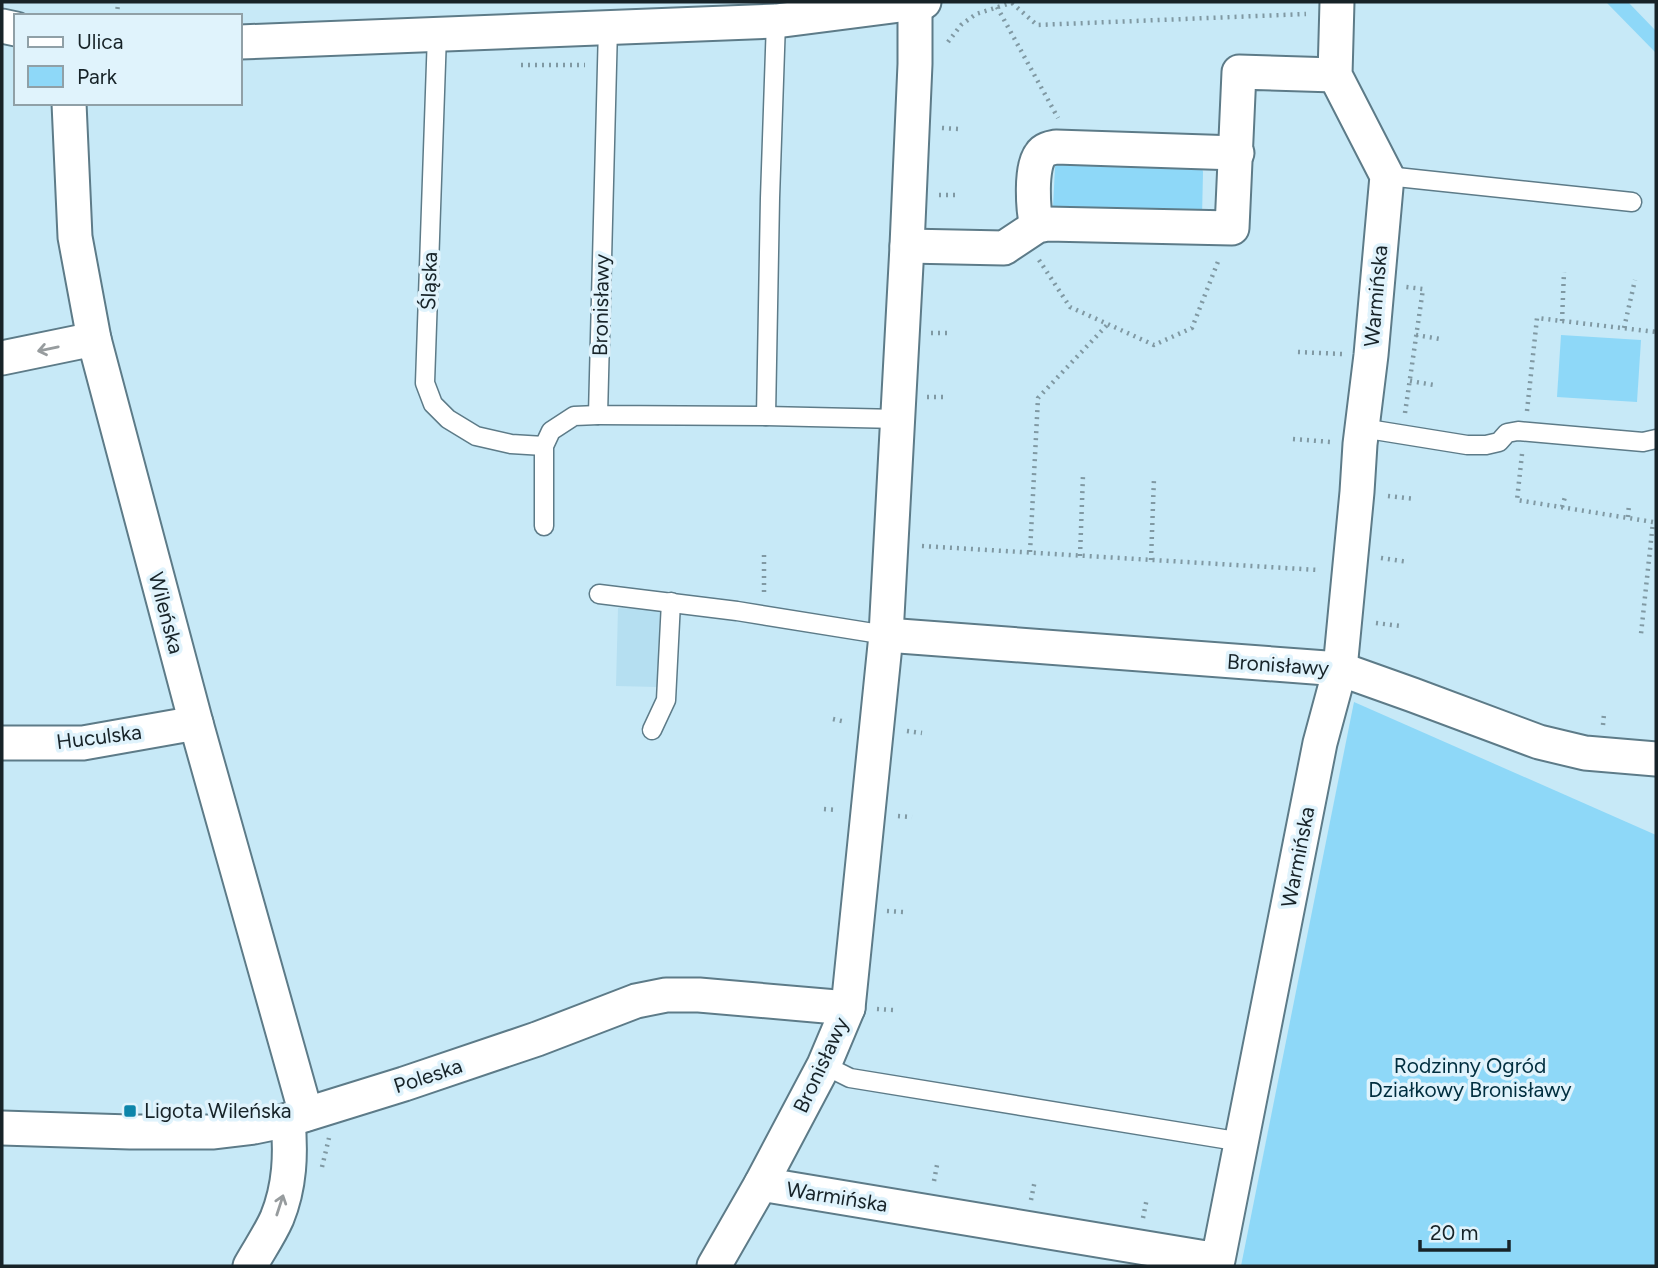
<svg xmlns="http://www.w3.org/2000/svg" width="1658" height="1268" font-family="Figtree,sans-serif">
	<rect width="100%" height="100%" fill="#c7e9f7"/>
	<path fill="#b5dff1" d="M618,608L660,610L657,687L616,686Z"/>
	<g fill="#8ed8f8">
		<path d="M1606,2H1628L1656,31V53Z"/>
		<path d="M1056,163L1202,168L1203,172L1202,217L1053,208L1055,167Z"/>
		<path d="M1561,335L1641,340L1637,402L1557,397Z"/>
		<path d="M1354,702L1656,835V1266H1241Z"/>
	</g>
	<g fill="none" stroke-linecap="round" stroke-linejoin="round">
		<defs>
			<g id="lane">
				<path d="M608,27L598,415L766,416L770,198L776,21"/>
				<path d="M437,34L425,383L433,404L448,419L476,436L511,444L544,446"/>
				<path d="M1387,176L1632,202"/>
				<path d="M766,416L898,419"/>
				<path d="M1362,428L1467,445H1486L1499,442L1507,433L1518,431L1643,442L1656,439"/>
				<path d="M544,526V446L551,431L574,416L598,415"/>
				<path d="M599,594L737,611L886,635"/>
				<path d="M652,730L666,700L671,602"/>
				<path d="M824,1065L850,1078L1242,1142"/>
			</g>
			<g id="street">
				<path d="M2,26L16,29"/>
				<path d="M240,42L776,21L924,2"/>
				<path d="M69,103L75,237L94,339L196,723L306,1114"/>
				<path d="M1037,226C1033,211 1030,166 1041,154C1044,149 1051,148 1056,147L1237,153"/>
				<path d="M907,246L1004,248L1037,226L1047,224L1232,228L1239,72L1335,75"/>
				<path d="M2,358L94,339"/>
				<path d="M886,635L1340,669L1413,695L1539,742L1585,753L1656,759"/>
				<path d="M2,743H83L196,723"/>
				<path d="M2,1128L130,1132H214L254,1127L288,1120L404,1084L537,1039L636,1001L666,995H699L848,1008"/>
				<path d="M761,1184L1218,1260L1320,743L1340,669L1357,492L1360,444L1371,355L1387,176L1335,75L1337,2"/>
				<path d="M250,1266C259,1250 270,1234 277,1218C290,1186 291,1154 288,1120"/>
				<path d="M714,1266L761,1184L824,1065L848,1008L886,635L907,246L915,64V4"/>
			</g>
		</defs>
		<use href="#lane" stroke="#5d7b88" stroke-width="21"/>
		<use href="#street" stroke="#5d7b88" stroke-width="37"/>
		<g stroke="#8099a3" stroke-width="4.5" stroke-dasharray="2 5" stroke-linecap="butt">
			<path d="M1012,3L1037,25L1306,14"/>
			<path d="M997,7L1058,118"/>
			<path d="M117,16L118,2"/>
			<path d="M948,42L961,25L976,14L1014,2"/>
			<path d="M521,65H585"/>
			<path d="M942,128L959,129"/>
			<path d="M939,195H955"/>
			<path d="M1039,260L1070,307L1154,345L1192,328L1219,259"/>
			<path d="M1562,321L1564,272"/>
			<path d="M1624,328L1635,280"/>
			<path d="M931,333H950"/>
			<path d="M1416,335L1440,339"/>
			<path d="M1298,352L1342,354"/>
			<path d="M1410,381L1434,385"/>
			<path d="M927,397H947"/>
			<path d="M1527,411L1537,318L1656,332"/>
			<path d="M1405,413L1423,289L1406,287"/>
			<path d="M1293,439L1331,442"/>
			<path d="M1522,454L1517,500L1653,522L1641,634"/>
			<path d="M1388,496L1415,499"/>
			<path d="M1562,507L1565,497"/>
			<path d="M1628,517L1629,504"/>
			<path d="M922,546L1318,570"/>
			<path d="M1030,552L1038,398L1108,324"/>
			<path d="M1080,556L1083,475"/>
			<path d="M1381,558L1408,562"/>
			<path d="M1151,560L1154,478"/>
			<path d="M764,592V554"/>
			<path d="M1376,623L1400,626"/>
			<path d="M833,719L846,722"/>
			<path d="M1603,725L1604,714"/>
			<path d="M907,731L922,733"/>
			<path d="M824,809L837,810"/>
			<path d="M898,816L912,817"/>
			<path d="M887,911L903,912"/>
			<path d="M877,1009L893,1010"/>
			<path d="M322,1167L329,1138"/>
			<path d="M934,1181L937,1165"/>
			<path d="M1031,1200L1035,1180"/>
			<path d="M1143,1218L1147,1198"/>
		</g>
		<use href="#lane" stroke="#fff" stroke-width="18"/>
		<use href="#street" stroke="#fff" stroke-width="33"/>
	</g>
	<defs><path id="oneway-shaft" d="M-6 0H5M1.5-3L5.5 0L1.5 3" fill="none" stroke-width="1.6" stroke-linecap="round" stroke-linejoin="round" transform="scale(1.75)"/></defs>
	<g stroke="#979c9e">
		<use href="#oneway-shaft" transform="translate(48 349) rotate(168)"/>
		<use href="#oneway-shaft" transform="translate(280 1205) rotate(-72)"/>
	</g>
	<rect fill="#0d85aa" stroke="#e0f3fc" stroke-width="2.5" x="123" y="1104" width="14" height="14" rx="3.5"/>
	<g text-anchor="middle" stroke-width="7" stroke-linejoin="round" paint-order="stroke">
		<g font-size="21" fill="#172328" stroke="#e0f3fc">
			<text transform="translate(429 281) rotate(-88)" y="7">Śląska</text>
			<text transform="translate(1376 296) rotate(-85)" y="7">Warmińska</text>
			<text transform="translate(601 305) rotate(-89)" y="7">Bronisławy</text>
			<text transform="translate(166 613) rotate(75)" y="7">Wileńska</text>
			<text transform="translate(1278 665) rotate(4)" y="7">Bronisławy</text>
			<text transform="translate(99 737) rotate(-7)" y="7">Huculska</text>
			<text transform="translate(1298 857) rotate(-79)" y="7">Warmińska</text>
			<text transform="translate(821 1065) rotate(-65)" y="7">Bronisławy</text>
			<text transform="translate(428 1076) rotate(-18)" y="7">Poleska</text>
			<text transform="translate(837 1197) rotate(9)" y="7">Warmińska</text>
		</g>
		<g font-size="21" fill="#002e3f" stroke="#e0f3fc">
			<text x="1470" y="1073">Rodzinny Ogród<tspan x="1470" dy="24">Działkowy Bronisławy</tspan></text>
		</g>
		<g font-size="21" fill="#172328" stroke="#e0f3fc" text-anchor="start">
			<text x="144" y="1118">Ligota Wileńska</text>
		</g>
	</g>
	<rect width="1658" height="1268" fill="none" stroke="#172328" stroke-width="7"/>
	<rect x="14" y="14" width="228" height="91" fill="#e0f3fc" stroke="#90a0a7" stroke-width="2"/>
	<rect x="28" y="37" width="35" height="10" fill="#ffffff" stroke="#90a0a7" stroke-width="2"/>
	<text x="77" y="49" font-size="21" fill="#172328">Ulica</text>
	<rect x="28" y="66" width="35" height="21" fill="#8ed8f8" stroke="#90a0a7" stroke-width="2"/>
	<text x="77" y="84" font-size="21" fill="#172328">Park</text>
	<path d="M1420 1240v10h89v-10" fill="none" stroke="#172328" stroke-width="3.5"/>
	<text x="1430" y="1240" font-size="21" fill="#172328" stroke="#e0f3fc" stroke-width="5" paint-order="stroke">20 m</text>
</svg>
